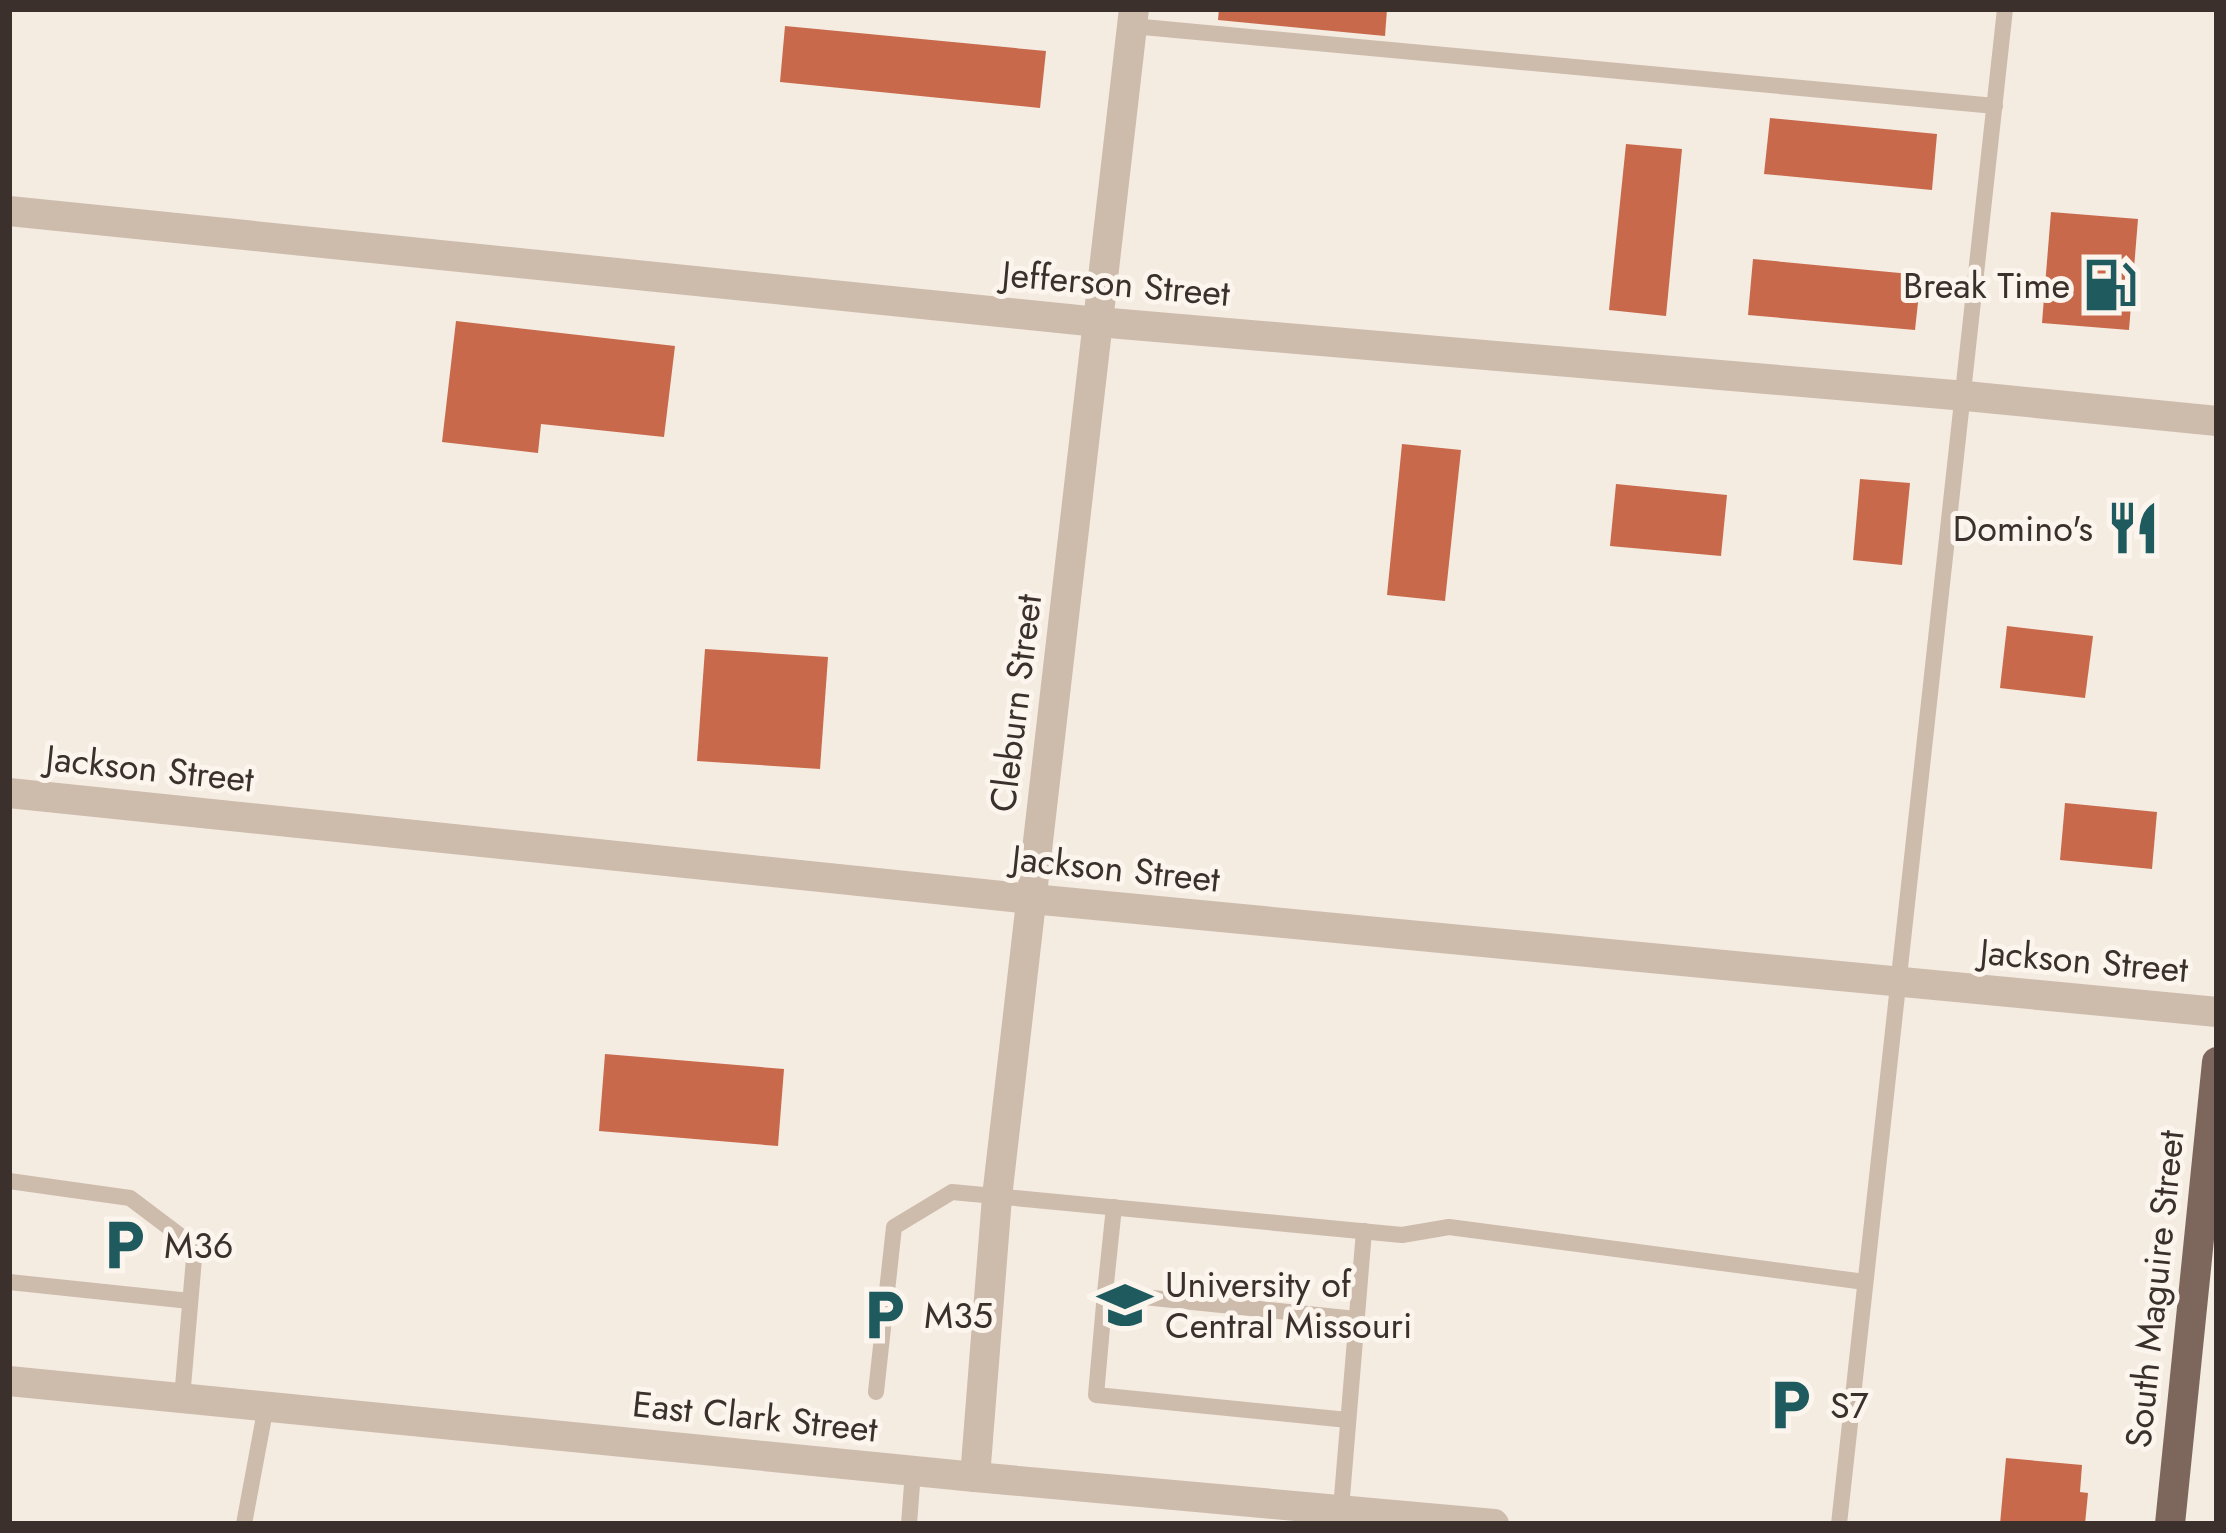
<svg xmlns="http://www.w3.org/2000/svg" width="2226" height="1533" font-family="Jost,sans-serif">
	<rect width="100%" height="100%" fill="#f4ebe1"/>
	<g fill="#c8694b">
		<path d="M1219,9H1387L1385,36L1218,20Z"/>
		<path d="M785,26L1046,51L1040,108L780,82Z"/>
		<path d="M1770,118L1937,134L1932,190L1764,174Z"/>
		<path d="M1626,144L1682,149L1666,316L1609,310Z"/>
		<path d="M2051,212L2138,219L2129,330L2042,323Z"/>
		<path d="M1753,259L1921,275L1915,330L1748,315Z"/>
		<path d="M456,321L675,346L664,437L541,424L538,453L442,442Z"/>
		<path d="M1402,444L1461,450L1445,601L1387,595Z"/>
		<path d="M1860,479L1910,483L1902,565L1853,560Z"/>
		<path d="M1616,484L1727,495L1721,556L1610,546Z"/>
		<path d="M2007,626L2093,636L2085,698L2000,688Z"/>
		<path d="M705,649L828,657L820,769L697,761Z"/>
		<path d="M2065,803L2157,812L2152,869L2060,860Z"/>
		<path d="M605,1054L784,1069L778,1146L599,1131Z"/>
		<path d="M2006,1458L2082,1465L2080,1492L2088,1493L2085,1524H2000Z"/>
	</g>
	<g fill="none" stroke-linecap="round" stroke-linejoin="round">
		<g stroke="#cdbbac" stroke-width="16">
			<path d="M1132,26L1995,106"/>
			<path d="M9,1181L130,1198L195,1247L182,1398"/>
			<path d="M9,1282L190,1301"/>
			<path d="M1105,1293L1114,1207"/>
			<path d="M876,1392L894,1227L952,1192L1402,1235L1449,1227L1865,1282"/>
			<path d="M1348,1420L1096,1395L1105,1293L1356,1319"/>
			<path d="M1341,1509L1364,1231"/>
			<path d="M244,1524L266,1406"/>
			<path d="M909,1524L913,1471"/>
			<path d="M1839,1524L2005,9"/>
		</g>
		<g stroke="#cdbbac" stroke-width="30">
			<path d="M9,211L1098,322L1966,396L2217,421"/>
			<path d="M9,793L1032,899L2217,1012"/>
			<path d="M975,1477L997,1197L1134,9"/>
		</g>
		<path stroke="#cdbbac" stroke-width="30" d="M9,1381L975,1477L1494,1524"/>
		<path stroke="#7d675c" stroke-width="30" d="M2170,1524L2217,1062"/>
	</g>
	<defs>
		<symbol id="fuel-bare" viewBox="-9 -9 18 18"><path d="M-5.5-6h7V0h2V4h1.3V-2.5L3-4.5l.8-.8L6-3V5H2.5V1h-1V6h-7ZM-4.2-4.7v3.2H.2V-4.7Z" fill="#1f5a5e" stroke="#fbf5ee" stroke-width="2.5" paint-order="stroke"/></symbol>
		<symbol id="restaurant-bare" viewBox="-9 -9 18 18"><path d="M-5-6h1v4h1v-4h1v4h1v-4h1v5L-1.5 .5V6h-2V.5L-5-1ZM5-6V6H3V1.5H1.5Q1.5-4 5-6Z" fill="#1f5a5e" stroke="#fbf5ee" stroke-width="2.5" paint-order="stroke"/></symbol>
		<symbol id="parking-bare" viewBox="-9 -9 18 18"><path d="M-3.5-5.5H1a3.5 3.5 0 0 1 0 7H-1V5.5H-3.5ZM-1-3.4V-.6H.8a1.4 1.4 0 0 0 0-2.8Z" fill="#1f5a5e" stroke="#fbf5ee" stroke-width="2.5" paint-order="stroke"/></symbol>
		<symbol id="university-bare" viewBox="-9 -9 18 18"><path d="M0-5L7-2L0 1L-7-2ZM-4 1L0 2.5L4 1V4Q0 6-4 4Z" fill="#1f5a5e" stroke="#fbf5ee" stroke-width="2.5" paint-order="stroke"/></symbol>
	</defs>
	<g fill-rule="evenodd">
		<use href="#fuel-bare" x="2072" y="247" width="76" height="76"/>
		<use href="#restaurant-bare" x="2095" y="490" width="76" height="76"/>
		<use href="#parking-bare" x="86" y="1207" width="76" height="76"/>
		<use href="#university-bare" x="1087" y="1267" width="76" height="76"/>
		<use href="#parking-bare" x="846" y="1277" width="76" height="76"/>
		<use href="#parking-bare" x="1752" y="1367" width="76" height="76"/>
	</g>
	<g text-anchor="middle" stroke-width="10" stroke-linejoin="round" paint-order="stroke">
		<g font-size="36" fill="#3b302b" stroke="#fbf5ee">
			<text transform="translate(1116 283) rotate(5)" y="13">Jefferson Street</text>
			<text transform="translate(1015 703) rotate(-83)" y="13">Cleburn Street</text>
			<text transform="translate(150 768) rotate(6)" y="13">Jackson Street</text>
			<text transform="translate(1116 868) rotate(6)" y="13">Jackson Street</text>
			<text transform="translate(2084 960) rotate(5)" y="13">Jackson Street</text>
			<text transform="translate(2154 1289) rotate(-84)" y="13">South Maguire Street</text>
			<text transform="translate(755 1416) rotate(6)" y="13">East Clark Street</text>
		</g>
		<g font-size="36" fill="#3b302b" stroke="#fbf5ee" text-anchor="start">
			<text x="2070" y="298" text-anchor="end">Break Time</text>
			<text x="2093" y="541" text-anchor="end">Domino's</text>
			<text x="164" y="1258">M36</text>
			<text x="1165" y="1297">University of<tspan x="1165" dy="41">Central Missouri</tspan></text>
			<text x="924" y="1328">M35</text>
			<text x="1830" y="1418">S7</text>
		</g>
	</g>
	<rect width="2226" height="1533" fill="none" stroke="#3b302b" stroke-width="24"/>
</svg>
